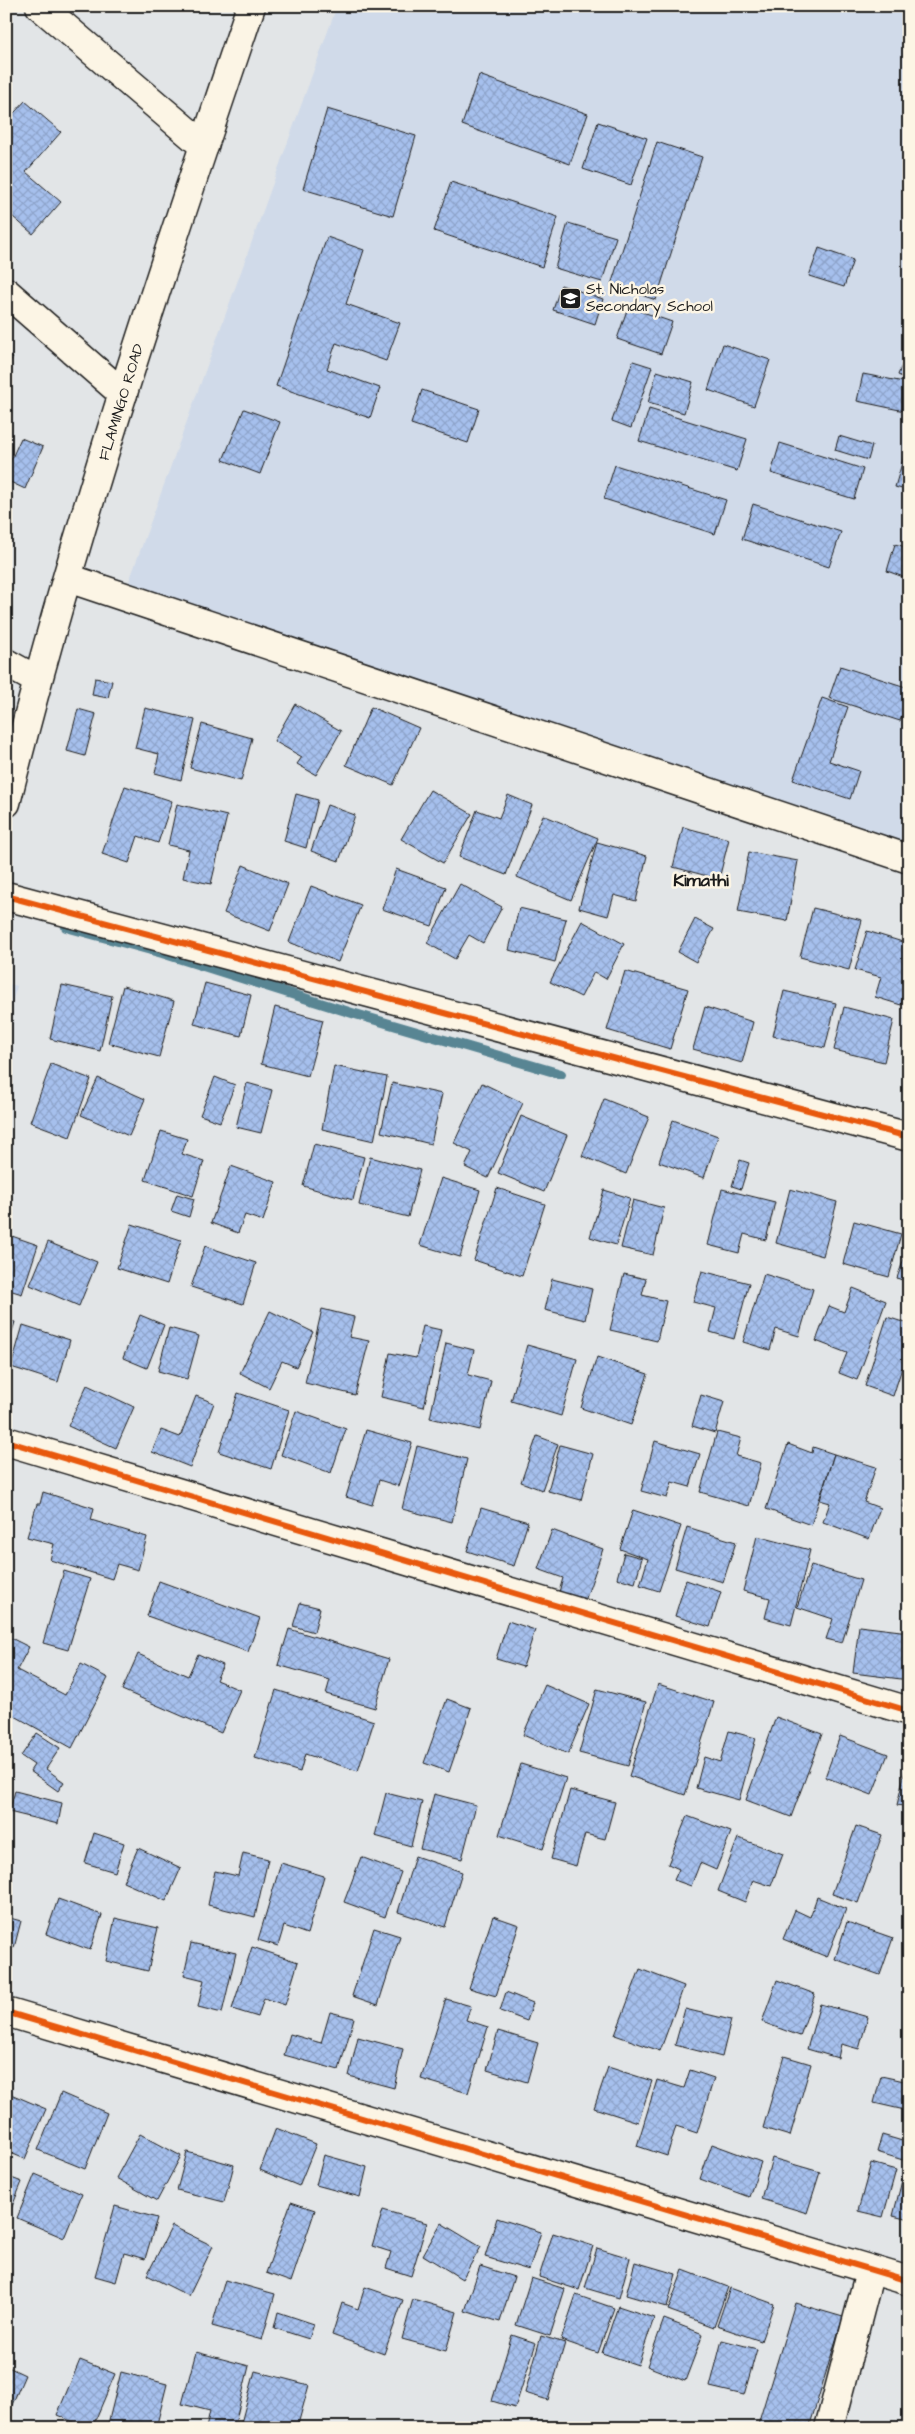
<svg xmlns="http://www.w3.org/2000/svg" width="915" height="2434" font-family="'Architects Daughter',sans-serif">
	<defs>
		<pattern id="building-cross-hatch" width="8" height="8" patternUnits="userSpaceOnUse" patternTransform="scale(1.25)"><rect width="8" height="8" fill="#a6c0ed"/><path d="M0 0l8 8M0 8l8-8" fill="none" stroke="#8ea4cb"/></pattern>
	</defs>
	<rect width="100%" height="100%" fill="#e2e5e7"/>
	<filter id="ink" filterUnits="userSpaceOnUse"><feTurbulence type="fractalNoise" baseFrequency=".02" numOctaves="2"/><feDisplacementMap in="SourceGraphic" scale="10" xChannelSelector="R" yChannelSelector="G"/><feConvolveMatrix kernelMatrix="1 2 1 2 8 2 1 2 1" color-interpolation-filters="sRGB"/></filter>
	<g filter="url(#ink)">
		<g fill="#d0dae9">
			<path d="M337,6H909V853L126,590Z"/>
			<path d="M6,983L17,986L6,1021Z"/>
		</g>
		<g fill="none" stroke-linecap="round" stroke-linejoin="round">
			<path stroke="#598593" stroke-width="10" d="M66,927L162,953L352,1013L561,1074"/>
		</g>
		<g fill="url(#building-cross-hatch)" stroke="#1c1c1c">
			<path d="M898,6H909V12L897,8Z"/>
			<path d="M479,75L588,114L570,164L462,125Z"/>
			<path d="M25,101L61,132L26,172L61,202L33,234L6,211V122Z"/>
			<path d="M327,109L416,136L393,216L303,189Z"/>
			<path d="M598,122L647,138L631,185L583,169Z"/>
			<path d="M657,142L702,157L656,300L611,285Z"/>
			<path d="M451,182L558,217L542,267L434,231Z"/>
			<path d="M568,223L616,237L602,282L555,268Z"/>
			<path d="M327,237L364,250L346,304L400,323L386,361L336,343L327,369L380,388L370,418L276,386Z"/>
			<path d="M819,248L853,260L844,287L809,276Z"/>
			<path d="M561,285L603,299L595,324L553,310Z"/>
			<path d="M628,307L672,322L661,354L617,339Z"/>
			<path d="M723,344L770,360L754,406L708,390Z"/>
			<path d="M909,348V380L898,375Z"/>
			<path d="M6,352L13,358L6,366Z"/>
			<path d="M633,361L652,367L631,428L612,421Z"/>
			<path d="M657,371L693,382L684,413L648,403Z"/>
			<path d="M863,374L909,383V412L857,401Z"/>
			<path d="M422,390L479,409L468,443L411,424Z"/>
			<path d="M244,409L280,422L260,474L223,460Z"/>
			<path d="M649,409L747,439L737,471L639,441Z"/>
			<path d="M839,436L872,446L868,460L835,450Z"/>
			<path d="M21,438L43,447L25,489L6,480V471Z"/>
			<path d="M780,443L863,469L854,499L771,473Z"/>
			<path d="M904,456L909,457V491L895,487Z"/>
			<path d="M615,465L726,500L715,534L604,499Z"/>
			<path d="M753,504L841,532L829,567L742,539Z"/>
			<path d="M895,544L909,548V579L887,571Z"/>
			<path d="M840,666L909,688V696L900,721L829,698Z"/>
			<path d="M95,678L112,681L108,698L92,695Z"/>
			<path d="M822,698L848,707L829,761L859,771L850,799L793,780Z"/>
			<path d="M295,704L341,731L316,775L297,764L302,757L274,741Z"/>
			<path d="M371,707L419,728L393,785L346,765Z"/>
			<path d="M145,708L195,720L181,780L155,773L159,754L135,748Z"/>
			<path d="M78,709L96,714L85,756L67,751Z"/>
			<path d="M202,724L252,738L241,781L190,768Z"/>
			<path d="M125,786L172,801L158,843L138,836L129,863L102,854Z"/>
			<path d="M430,790L472,814L443,863L401,839Z"/>
			<path d="M296,794L318,800L306,848L284,841Z"/>
			<path d="M508,795L532,805L506,875L459,857L477,810L499,818Z"/>
			<path d="M177,804L227,816L211,884L183,878L189,850L168,845Z"/>
			<path d="M327,805L355,815L339,861L311,851Z"/>
			<path d="M543,815L598,838L571,900L517,877Z"/>
			<path d="M683,827L729,839L719,879L673,867Z"/>
			<path d="M597,842L647,856L636,901L614,895L608,916L579,908Z"/>
			<path d="M749,852L798,861L787,921L738,912Z"/>
			<path d="M243,865L288,884L270,931L224,913Z"/>
			<path d="M396,869L446,887L432,926L382,909Z"/>
			<path d="M460,884L502,907L483,943L469,935L455,959L427,943Z"/>
			<path d="M311,886L361,905L338,962L289,942Z"/>
			<path d="M519,908L566,919L555,962L509,950Z"/>
			<path d="M813,908L862,920L849,970L800,957Z"/>
			<path d="M695,919L714,929L696,962L678,952Z"/>
			<path d="M582,921L624,944L606,979L594,972L581,997L550,982Z"/>
			<path d="M867,931L909,944V979L901,1005L875,997L881,977L855,970Z"/>
			<path d="M625,971L688,989L670,1049L607,1030Z"/>
			<path d="M205,983L251,995L241,1036L194,1024Z"/>
			<path d="M62,985L112,996L100,1051L50,1039Z"/>
			<path d="M123,986L174,1001L159,1057L108,1043Z"/>
			<path d="M784,991L836,1003L825,1048L773,1036Z"/>
			<path d="M275,1007L323,1020L308,1076L261,1064Z"/>
			<path d="M705,1007L753,1022L742,1063L693,1049Z"/>
			<path d="M844,1007L894,1020L884,1062L834,1050Z"/>
			<path d="M51,1064L91,1079L70,1137L30,1122Z"/>
			<path d="M334,1066L387,1077L374,1141L322,1129Z"/>
			<path d="M215,1077L235,1085L220,1122L200,1115Z"/>
			<path d="M98,1078L145,1099L129,1136L81,1115Z"/>
			<path d="M247,1083L272,1090L261,1133L236,1127Z"/>
			<path d="M392,1083L442,1094L431,1144L381,1132Z"/>
			<path d="M482,1083L523,1103L488,1178L465,1167L472,1152L454,1143Z"/>
			<path d="M604,1099L649,1117L626,1174L582,1156Z"/>
			<path d="M521,1116L567,1135L544,1192L498,1173Z"/>
			<path d="M673,1120L718,1136L704,1178L659,1162Z"/>
			<path d="M161,1131L187,1139L182,1154L204,1161L193,1196L145,1180Z"/>
			<path d="M314,1144L364,1157L353,1200L303,1186Z"/>
			<path d="M370,1157L420,1170L408,1217L359,1205Z"/>
			<path d="M740,1160L749,1163L741,1189L732,1186Z"/>
			<path d="M231,1166L276,1182L263,1221L245,1215L238,1233L211,1223Z"/>
			<path d="M441,1178L480,1190L460,1257L420,1245Z"/>
			<path d="M497,1188L545,1204L522,1276L474,1260Z"/>
			<path d="M722,1189L775,1202L766,1240L744,1234L739,1253L708,1245Z"/>
			<path d="M790,1189L837,1202L823,1256L776,1243Z"/>
			<path d="M604,1190L630,1198L616,1245L590,1237Z"/>
			<path d="M177,1194L194,1199L189,1217L171,1211Z"/>
			<path d="M633,1200L664,1208L653,1255L621,1248Z"/>
			<path d="M854,1221L901,1234L889,1277L843,1264Z"/>
			<path d="M132,1224L181,1240L167,1284L117,1268Z"/>
			<path d="M6,1234L38,1245L22,1294L6,1289Z"/>
			<path d="M48,1242L97,1262L79,1306L30,1285Z"/>
			<path d="M909,1245V1283L897,1278Z"/>
			<path d="M205,1246L256,1263L243,1304L191,1287Z"/>
			<path d="M702,1271L749,1283L734,1339L710,1332L716,1308L693,1302Z"/>
			<path d="M624,1274L646,1279L642,1295L666,1301L657,1341L610,1330Z"/>
			<path d="M764,1274L813,1289L799,1336L776,1329L770,1350L743,1342Z"/>
			<path d="M552,1279L592,1289L585,1320L545,1310Z"/>
			<path d="M853,1288L886,1301L857,1380L839,1373L847,1353L816,1341L829,1306L844,1312Z"/>
			<path d="M322,1309L354,1317L349,1337L369,1341L355,1395L305,1383Z"/>
			<path d="M270,1311L313,1332L296,1367L282,1361L269,1388L240,1373Z"/>
			<path d="M140,1315L164,1325L147,1368L123,1358Z"/>
			<path d="M887,1317L909,1324V1370L902,1368L893,1396L865,1386Z"/>
			<path d="M6,1320L15,1322L6,1351Z"/>
			<path d="M23,1325L70,1340L58,1382L11,1367Z"/>
			<path d="M423,1326L441,1330L424,1407L381,1397L390,1353L416,1358Z"/>
			<path d="M169,1328L199,1336L187,1379L158,1371Z"/>
			<path d="M446,1343L474,1350L468,1375L491,1381L480,1430L430,1418Z"/>
			<path d="M527,1345L577,1359L561,1416L511,1401Z"/>
			<path d="M597,1357L648,1374L631,1425L581,1408Z"/>
			<path d="M87,1385L134,1407L116,1448L68,1426Z"/>
			<path d="M238,1393L289,1410L271,1469L219,1452Z"/>
			<path d="M701,1395L724,1402L715,1433L692,1426Z"/>
			<path d="M196,1396L214,1403L190,1467L152,1452L161,1430L180,1437Z"/>
			<path d="M296,1411L346,1429L331,1473L281,1455Z"/>
			<path d="M366,1430L412,1443L398,1486L379,1480L372,1505L346,1497Z"/>
			<path d="M717,1432L741,1438L736,1456L761,1463L749,1506L700,1492Z"/>
			<path d="M537,1436L558,1444L542,1490L521,1482Z"/>
			<path d="M655,1441L700,1454L690,1487L672,1482L667,1498L641,1491Z"/>
			<path d="M788,1444L812,1453L813,1447L834,1454L811,1525L766,1509Z"/>
			<path d="M560,1445L593,1454L581,1500L548,1491Z"/>
			<path d="M417,1446L467,1459L452,1522L402,1509Z"/>
			<path d="M834,1454L876,1467L864,1502L880,1508L869,1539L823,1522L830,1503L820,1500Z"/>
			<path d="M909,1481V1508L903,1507Z"/>
			<path d="M43,1492L94,1508L91,1520L147,1537L138,1570L117,1564L112,1579L50,1560L54,1544L27,1537L37,1504H40Z"/>
			<path d="M481,1508L528,1522L514,1566L467,1551Z"/>
			<path d="M633,1510L681,1526L659,1591L640,1585L648,1559L620,1549Z"/>
			<path d="M687,1527L736,1542L723,1582L675,1568Z"/>
			<path d="M552,1530L603,1549L585,1601L559,1592L563,1578L538,1569Z"/>
			<path d="M757,1536L810,1550L791,1625L765,1618L770,1598L743,1591Z"/>
			<path d="M624,1553L642,1558L635,1583L617,1578Z"/>
			<path d="M811,1565L861,1580L842,1643L826,1639L833,1619L797,1607Z"/>
			<path d="M64,1571L90,1579L68,1650L43,1643Z"/>
			<path d="M686,1580L721,1592L710,1627L675,1616Z"/>
			<path d="M159,1581L260,1618L248,1652L147,1616Z"/>
			<path d="M300,1603L320,1608L314,1632L293,1626Z"/>
			<path d="M508,1621L535,1630L523,1667L496,1659Z"/>
			<path d="M859,1626L909,1632V1680L853,1673Z"/>
			<path d="M289,1629L389,1659L375,1708L326,1694L330,1680L278,1665Z"/>
			<path d="M7,1636L29,1647L17,1670L65,1695L81,1664L108,1678L72,1748L6,1711Z"/>
			<path d="M138,1654L188,1676L198,1654L223,1665L216,1680L240,1690L221,1733L122,1690Z"/>
			<path d="M658,1684L714,1702L685,1795L629,1776Z"/>
			<path d="M545,1685L589,1704L568,1754L523,1735Z"/>
			<path d="M597,1689L646,1702L628,1766L579,1753Z"/>
			<path d="M276,1690L374,1721L358,1771L305,1754L300,1772L255,1758Z"/>
			<path d="M447,1699L471,1708L449,1772L424,1763Z"/>
			<path d="M776,1717L822,1734L791,1817L746,1800Z"/>
			<path d="M729,1731L756,1738L739,1800L696,1788L704,1757L720,1762Z"/>
			<path d="M37,1733L60,1748L46,1769L64,1782L58,1791L30,1771L34,1765L21,1756Z"/>
			<path d="M840,1736L888,1754L872,1795L825,1777Z"/>
			<path d="M521,1764L566,1778L543,1849L499,1835Z"/>
			<path d="M906,1767H909V1807L897,1805Z"/>
			<path d="M570,1790L615,1802L605,1839L585,1834L576,1866L551,1859Z"/>
			<path d="M15,1791L62,1803L58,1824L9,1812Z"/>
			<path d="M386,1793L422,1802L411,1846L375,1836Z"/>
			<path d="M434,1794L476,1805L462,1859L420,1849Z"/>
			<path d="M687,1816L731,1832L716,1870L700,1863L691,1886L674,1880L679,1869L668,1864Z"/>
			<path d="M856,1826L882,1835L858,1903L832,1894Z"/>
			<path d="M94,1833L124,1843L115,1872L85,1863Z"/>
			<path d="M738,1838L783,1854L771,1886L753,1880L745,1902L718,1891Z"/>
			<path d="M138,1848L181,1868L166,1901L123,1882Z"/>
			<path d="M243,1853L268,1859L255,1917L208,1905L215,1871L238,1876Z"/>
			<path d="M415,1856L462,1872L445,1927L398,1912Z"/>
			<path d="M361,1857L401,1872L385,1917L344,1902Z"/>
			<path d="M281,1863L324,1876L307,1934L284,1926L278,1946L258,1940Z"/>
			<path d="M817,1897L846,1909L827,1957L783,1939L795,1910L810,1917Z"/>
			<path d="M58,1899L102,1915L90,1950L46,1934Z"/>
			<path d="M493,1916L519,1925L496,1996L469,1988Z"/>
			<path d="M6,1917L21,1921L14,1948L6,1946Z"/>
			<path d="M115,1918L158,1928L148,1971L106,1961Z"/>
			<path d="M847,1922L893,1938L880,1975L835,1959Z"/>
			<path d="M374,1928L400,1936L378,2005L352,1996Z"/>
			<path d="M191,1943L236,1953L222,2013L198,2007L204,1980L184,1975Z"/>
			<path d="M252,1947L298,1962L285,2005L264,1998L258,2017L232,2009Z"/>
			<path d="M640,1969L684,1986L660,2051L615,2035Z"/>
			<path d="M777,1980L815,1994L800,2036L762,2022Z"/>
			<path d="M506,1992L533,2003L527,2021L500,2011Z"/>
			<path d="M446,1999L471,2006L466,2020L488,2027L468,2093L421,2079Z"/>
			<path d="M820,2004L868,2017L859,2049L841,2044L838,2058L807,2049Z"/>
			<path d="M685,2009L731,2020L722,2057L675,2045Z"/>
			<path d="M330,2012L354,2018L339,2070L284,2055L290,2034L321,2043Z"/>
			<path d="M498,2031L538,2043L527,2082L487,2070Z"/>
			<path d="M358,2037L403,2049L394,2088L349,2076Z"/>
			<path d="M784,2056L811,2064L790,2136L763,2128Z"/>
			<path d="M608,2067L652,2081L638,2122L594,2108Z"/>
			<path d="M690,2070L714,2078L697,2133L676,2126L667,2156L637,2146L657,2080L684,2088Z"/>
			<path d="M881,2076L909,2082V2111L874,2103Z"/>
			<path d="M6,2092L46,2109L25,2159L6,2151Z"/>
			<path d="M61,2093L107,2113L85,2169L38,2150Z"/>
			<path d="M276,2128L316,2144L299,2186L260,2170Z"/>
			<path d="M140,2134L181,2156L157,2201L116,2178Z"/>
			<path d="M882,2135L909,2143L906,2161L877,2152Z"/>
			<path d="M712,2144L761,2162L749,2197L700,2179Z"/>
			<path d="M187,2152L234,2165L224,2202L177,2190Z"/>
			<path d="M324,2155L367,2167L360,2197L316,2185Z"/>
			<path d="M772,2158L820,2172L807,2213L761,2199Z"/>
			<path d="M907,2161H909V2220L893,2216Z"/>
			<path d="M871,2163L896,2170L883,2217L858,2211Z"/>
			<path d="M35,2174L82,2194L64,2238L17,2218Z"/>
			<path d="M6,2176L22,2182L7,2219L6,2218Z"/>
			<path d="M291,2202L315,2210L291,2282L266,2273Z"/>
			<path d="M115,2206L157,2218L145,2259L124,2253L116,2282L95,2276Z"/>
			<path d="M383,2210L427,2223L411,2276L386,2268L391,2252L372,2246Z"/>
			<path d="M497,2218L541,2232L529,2270L485,2257Z"/>
			<path d="M441,2223L481,2247L462,2279L423,2255Z"/>
			<path d="M172,2226L213,2246L189,2296L147,2275Z"/>
			<path d="M553,2233L593,2246L579,2290L539,2277Z"/>
			<path d="M597,2248L630,2258L619,2298L585,2288Z"/>
			<path d="M635,2262L676,2274L667,2307L626,2295Z"/>
			<path d="M480,2266L514,2277L500,2322L465,2311Z"/>
			<path d="M683,2270L728,2287L714,2327L668,2310Z"/>
			<path d="M531,2278L565,2289L550,2336L516,2325Z"/>
			<path d="M225,2280L275,2294L262,2340L212,2326Z"/>
			<path d="M365,2287L403,2300L384,2354L332,2335L342,2303L358,2309Z"/>
			<path d="M730,2288L774,2304L761,2341L717,2326Z"/>
			<path d="M576,2295L614,2308L598,2353L561,2340Z"/>
			<path d="M413,2299L457,2312L446,2351L402,2339Z"/>
			<path d="M795,2303L843,2317L809,2428H757Z"/>
			<path d="M618,2306L654,2318L638,2365L602,2353Z"/>
			<path d="M278,2312L314,2324L309,2339L274,2328Z"/>
			<path d="M664,2319L703,2334L685,2381L647,2366Z"/>
			<path d="M512,2335L536,2343L515,2408L492,2401Z"/>
			<path d="M541,2336L565,2343L548,2400L525,2393Z"/>
			<path d="M722,2340L757,2349L744,2395L710,2387Z"/>
			<path d="M196,2352L249,2366L234,2428H206L210,2411L182,2404Z"/>
			<path d="M80,2360L115,2374L92,2428H87L57,2415Z"/>
			<path d="M6,2366L25,2375L8,2414L6,2413Z"/>
			<path d="M255,2371L309,2385L297,2428H260L241,2423Z"/>
			<path d="M121,2372L167,2384L156,2428H107Z"/>
		</g>
		<g fill="none" stroke-linecap="round" stroke-linejoin="round">
			<defs>
				<g id="street">
					<path d="M40,6L204,146"/>
					<path d="M6,292L123,394"/>
					<path d="M68,578L909,859"/>
					<path d="M6,663L37,680"/>
					<path d="M6,803C73,533 162,269 251,6"/>
					<path d="M6,896L909,1137"/>
					<path d="M6,1441L909,1711"/>
					<path d="M6,2012L909,2281"/>
					<path d="M829,2428L870,2271"/>
				</g>
			</defs>
			<use href="#street" stroke="#1c1c1c" stroke-width="31"/>
			<use href="#street" stroke="#fcf5e5" stroke-width="28"/>
			<defs>
				<g id="cycleway">
					<path d="M6,896L909,1137"/>
					<path d="M6,1441L909,1711"/>
					<path d="M6,2012L909,2281"/>
				</g>
			</defs>
			<use href="#cycleway" stroke="#fcf5e5" stroke-width="9"/>
			<use href="#cycleway" stroke="#e8590c" stroke-width="6"/>
		</g>
	</g>
	<defs>
		<symbol id="school-square" viewBox="-11 -11 22 22"><rect x="-9" y="-9" width="18" height="18" rx="4" fill="#1c1c1c" stroke="#fcf5e5"/><path d="M0-5L7-2L0 1L-7-2ZM-4 1L0 2.5L4 1V4Q0 6-4 4Z" fill="#fff"/></symbol>
	</defs>
	<g fill-rule="evenodd">
		<use href="#school-square" x="558" y="286" width="25" height="25"/>
	</g>
	<g text-anchor="middle" stroke-width="5" stroke-linejoin="round" paint-order="stroke">
		<g font-size="15" fill="#1c1c1c" stroke="#fcf5e5" text-anchor="start">
			<text x="586" y="294">St. Nicholas<tspan x="586" dy="17">Secondary School</tspan></text>
		</g>
		<g font-size="15" fill="#1c1c1c" stroke="#fcf5e5">
			<text transform="translate(121 402) rotate(-73)" y="5">FLAMINGO ROAD</text>
		</g>
		<g font-size="18" font-weight="bold" fill="#1c1c1c" stroke="#fcf5e5">
			<text x="701" y="886">Kimathi</text>
		</g>
	</g>
	<rect width="915" height="2434" fill="none" stroke="#fcf5e5" stroke-width="25"/>
	<rect x="12" y="12" width="890" height="2409" fill="none" stroke="#1c1c1c" stroke-width="2" filter="url(#ink)"/>
</svg>
